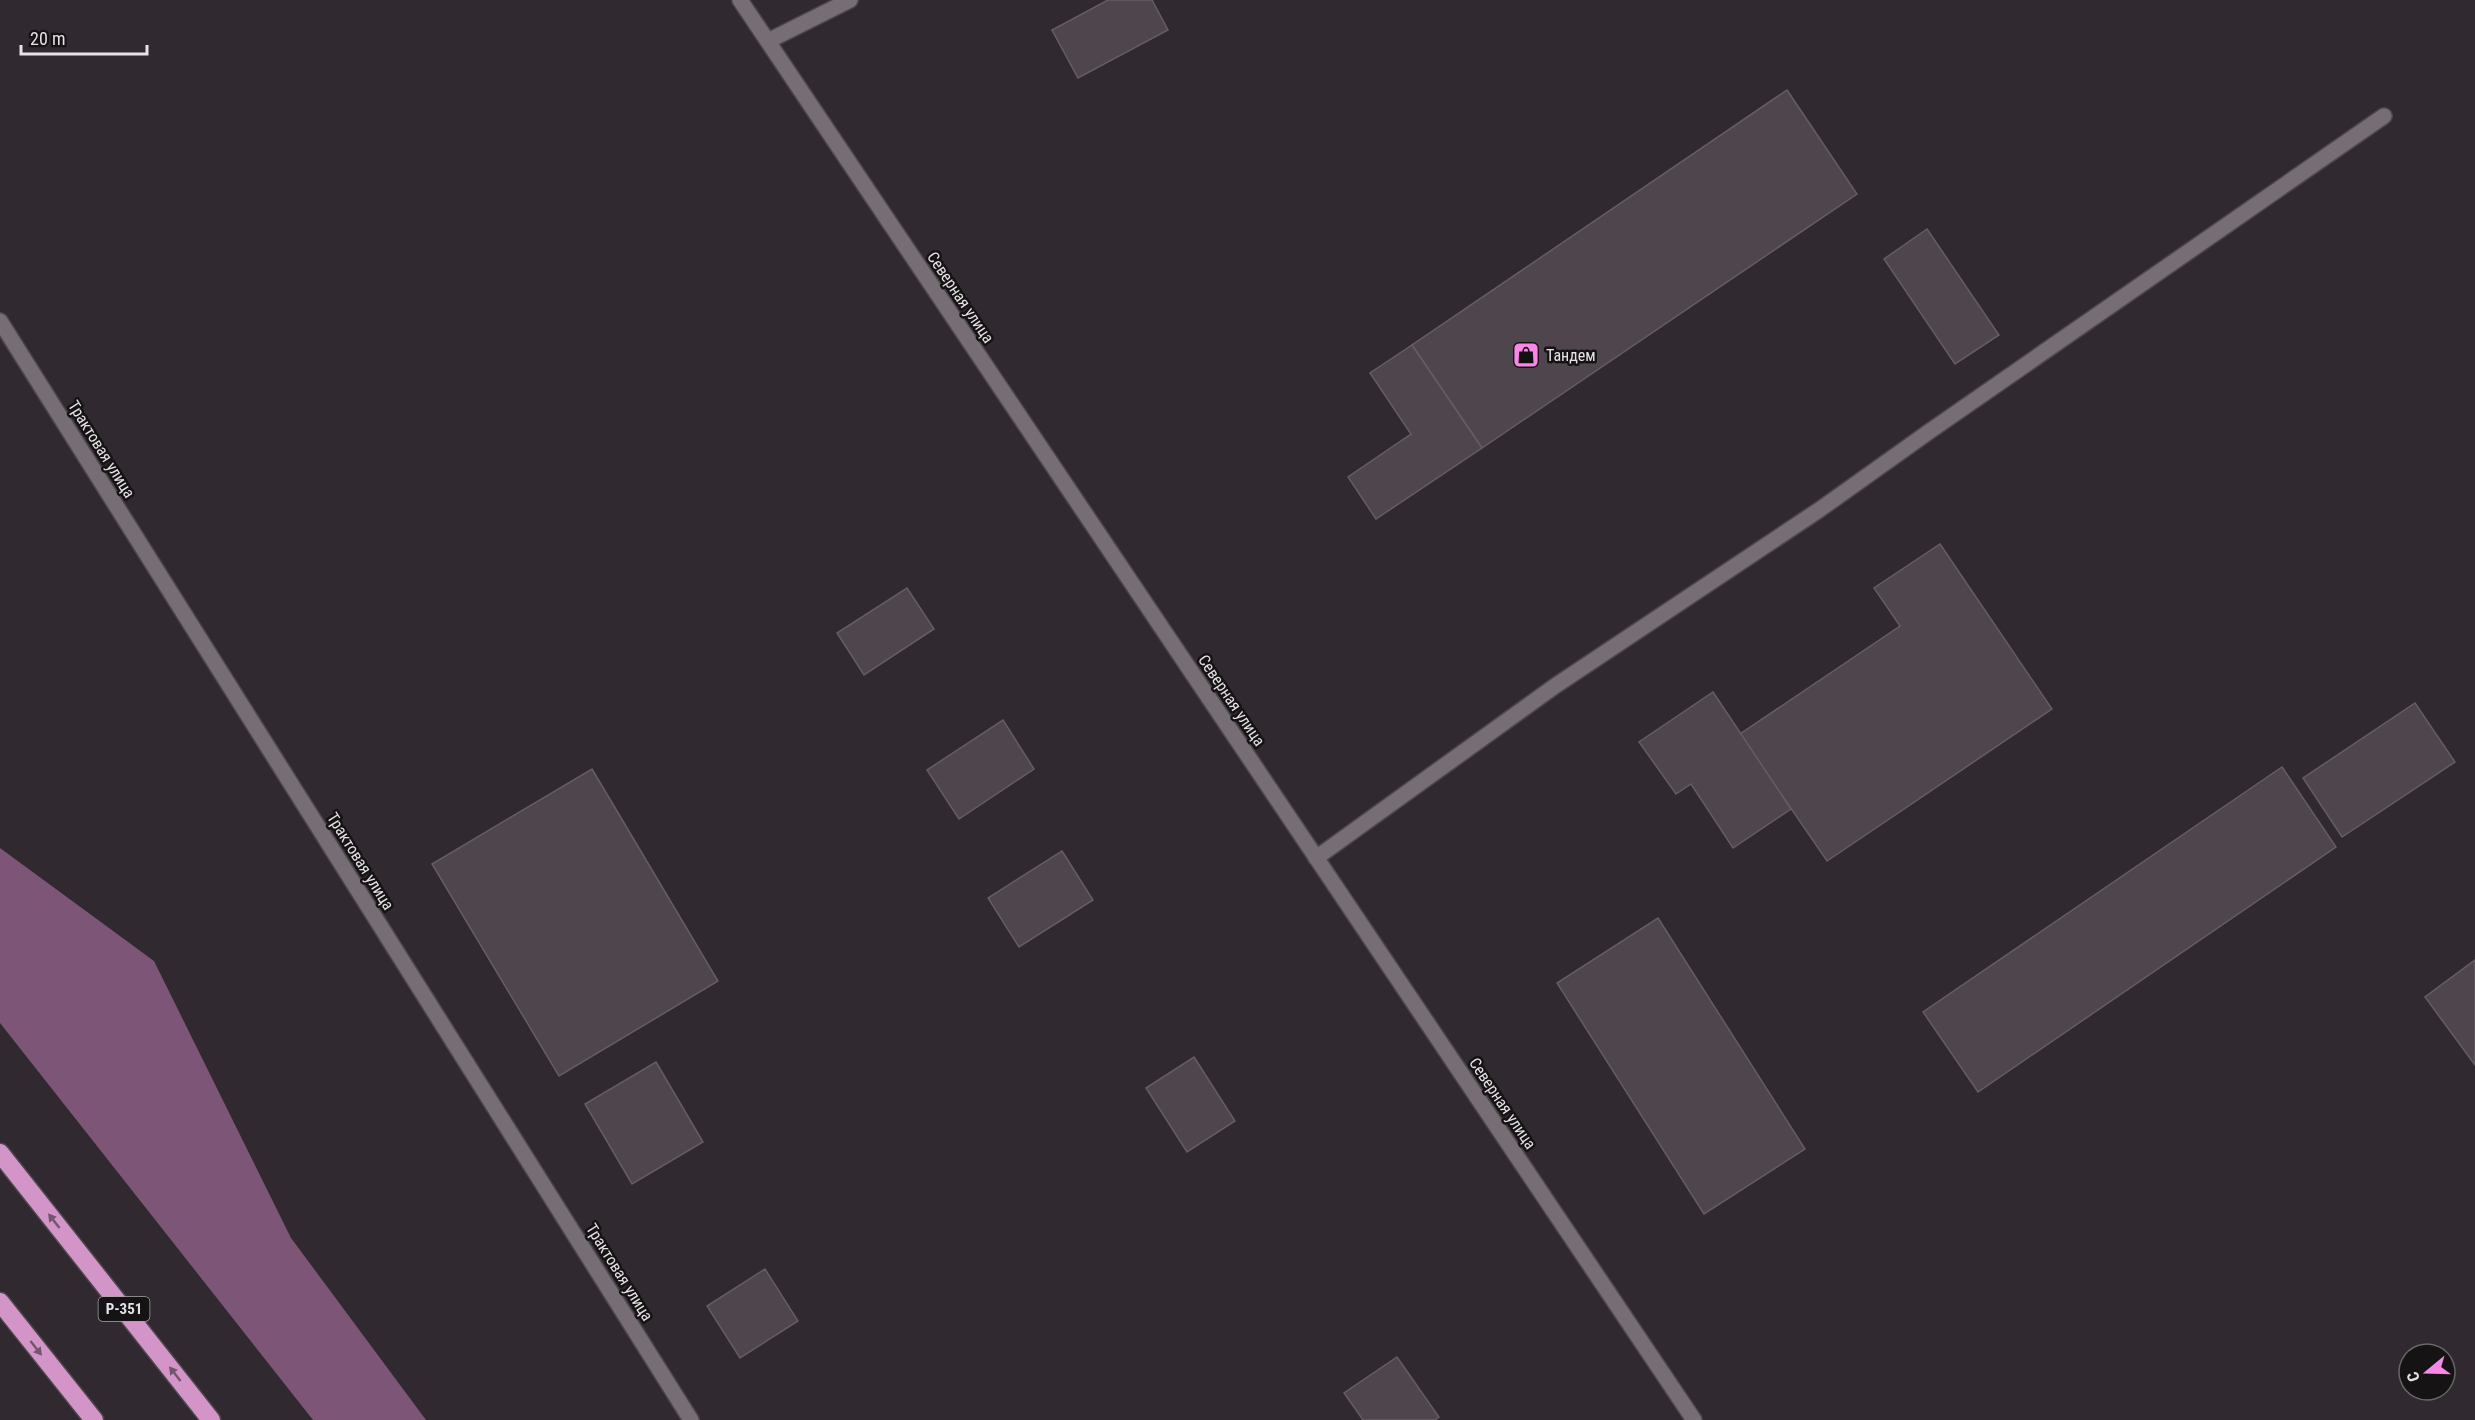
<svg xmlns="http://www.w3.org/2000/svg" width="2475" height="1420" font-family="'Roboto Condensed',sans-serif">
	<rect width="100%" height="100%" fill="#30292f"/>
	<path fill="#7d5576" d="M0,848L154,961L291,1238L426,1420H313L0,1023Z"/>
	<g fill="#4e464c" stroke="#665d64" stroke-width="1.5">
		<path d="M1108,0H1152L1168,30L1078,78L1052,30Z"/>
		<path d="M1787,90L1857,194L1482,448L1412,345Z"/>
		<path d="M1927,229L1999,335L1955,364L1884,259Z"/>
		<path d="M1412,345L1482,448L1376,519L1348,477L1411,434L1370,373Z"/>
		<path d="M1940,544L2052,709L1827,861L1740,734L1900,626L1874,588Z"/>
		<path d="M907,588L934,629L864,675L837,633Z"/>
		<path d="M1713,692L1791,809L1733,848L1691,784L1676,794L1639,742Z"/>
		<path d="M2415,703L2455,762L2342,837L2303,778Z"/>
		<path d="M1003,720L1034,769L959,819L927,770Z"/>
		<path d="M2282,767L2336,847L1978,1092L1923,1012Z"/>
		<path d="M592,769L718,981L559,1076L432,864Z"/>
		<path d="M1062,851L1093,900L1019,947L988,898Z"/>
		<path d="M1658,918L1805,1149L1704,1214L1557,983Z"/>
		<path d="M2475,960V1065L2425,997Z"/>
		<path d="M1194,1057L1235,1121L1187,1152L1146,1088Z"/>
		<path d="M656,1062L703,1142L632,1184L585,1104Z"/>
		<path d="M765,1269L798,1321L740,1358L707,1306Z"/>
		<path d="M1397,1357L1439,1417L1435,1420H1363L1344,1393Z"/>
	</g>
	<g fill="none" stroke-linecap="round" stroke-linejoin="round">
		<defs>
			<g id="minor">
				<path d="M740,0L1694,1420"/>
				<path d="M768,41L850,0"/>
				<path d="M0,321L691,1420"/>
				<path d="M1316,858L1555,686L1819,510L1930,431L2384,116"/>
			</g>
			<g id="highway">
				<path d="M0,1153L211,1420"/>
				<path d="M0,1302L94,1420"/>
			</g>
		</defs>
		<use href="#minor" stroke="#4e474d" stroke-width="18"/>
		<use href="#highway" stroke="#4e474d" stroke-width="21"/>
		<use href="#minor" stroke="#776e75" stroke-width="15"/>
		<use href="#highway" stroke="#d394c8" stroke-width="18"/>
	</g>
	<defs><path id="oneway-solid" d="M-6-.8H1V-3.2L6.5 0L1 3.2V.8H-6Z" transform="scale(1.5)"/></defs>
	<g fill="#74546e">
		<use href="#oneway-solid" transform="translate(54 1221) rotate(-128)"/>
		<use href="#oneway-solid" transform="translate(36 1348) rotate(52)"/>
		<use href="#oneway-solid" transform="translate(175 1374) rotate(-128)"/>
	</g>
	<defs>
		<symbol id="shop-square" viewBox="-11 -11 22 22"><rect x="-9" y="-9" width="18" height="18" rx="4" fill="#f987e8" stroke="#161315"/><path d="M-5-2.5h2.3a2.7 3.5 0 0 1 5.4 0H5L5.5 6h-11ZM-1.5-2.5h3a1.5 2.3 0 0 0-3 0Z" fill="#111"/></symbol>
	</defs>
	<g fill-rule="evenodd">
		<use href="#shop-square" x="1511" y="340" width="30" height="30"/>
	</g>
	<g text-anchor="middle" stroke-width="5" stroke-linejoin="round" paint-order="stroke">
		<rect fill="#161315" stroke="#a8a4a7" stroke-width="1.5" x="98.5" y="1297" width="51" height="24" rx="4.5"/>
		<g font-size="15" font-weight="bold" fill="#e7e2e6">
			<text x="124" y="1314">Р-351</text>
		</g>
		<g font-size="16" fill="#e7e2e6" stroke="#161315">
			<text transform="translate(961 297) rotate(56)" y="6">Северная улица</text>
			<text transform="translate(102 449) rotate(58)" y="6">Трактовая улица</text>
			<text transform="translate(1232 700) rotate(56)" y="6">Северная улица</text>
			<text transform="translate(361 861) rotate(58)" y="6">Трактовая улица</text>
			<text transform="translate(1503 1103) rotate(56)" y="6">Северная улица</text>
			<text transform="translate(620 1272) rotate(58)" y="6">Трактовая улица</text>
		</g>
		<g font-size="16" fill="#e7e2e6" stroke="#161315" text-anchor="start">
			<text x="1546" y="361">Тандем</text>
		</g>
	</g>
	<g transform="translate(2427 1372) rotate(251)"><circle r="28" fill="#161315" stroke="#6a6669" stroke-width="1.5"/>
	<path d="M0-4.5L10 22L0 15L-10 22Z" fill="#f987e8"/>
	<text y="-9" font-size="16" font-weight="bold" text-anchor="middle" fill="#e7e2e6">С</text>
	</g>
	<path d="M21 45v9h126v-9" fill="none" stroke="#e7e2e6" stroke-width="3"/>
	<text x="30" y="45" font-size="18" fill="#e7e2e6" stroke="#161315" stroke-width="4.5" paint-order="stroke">20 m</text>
</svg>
